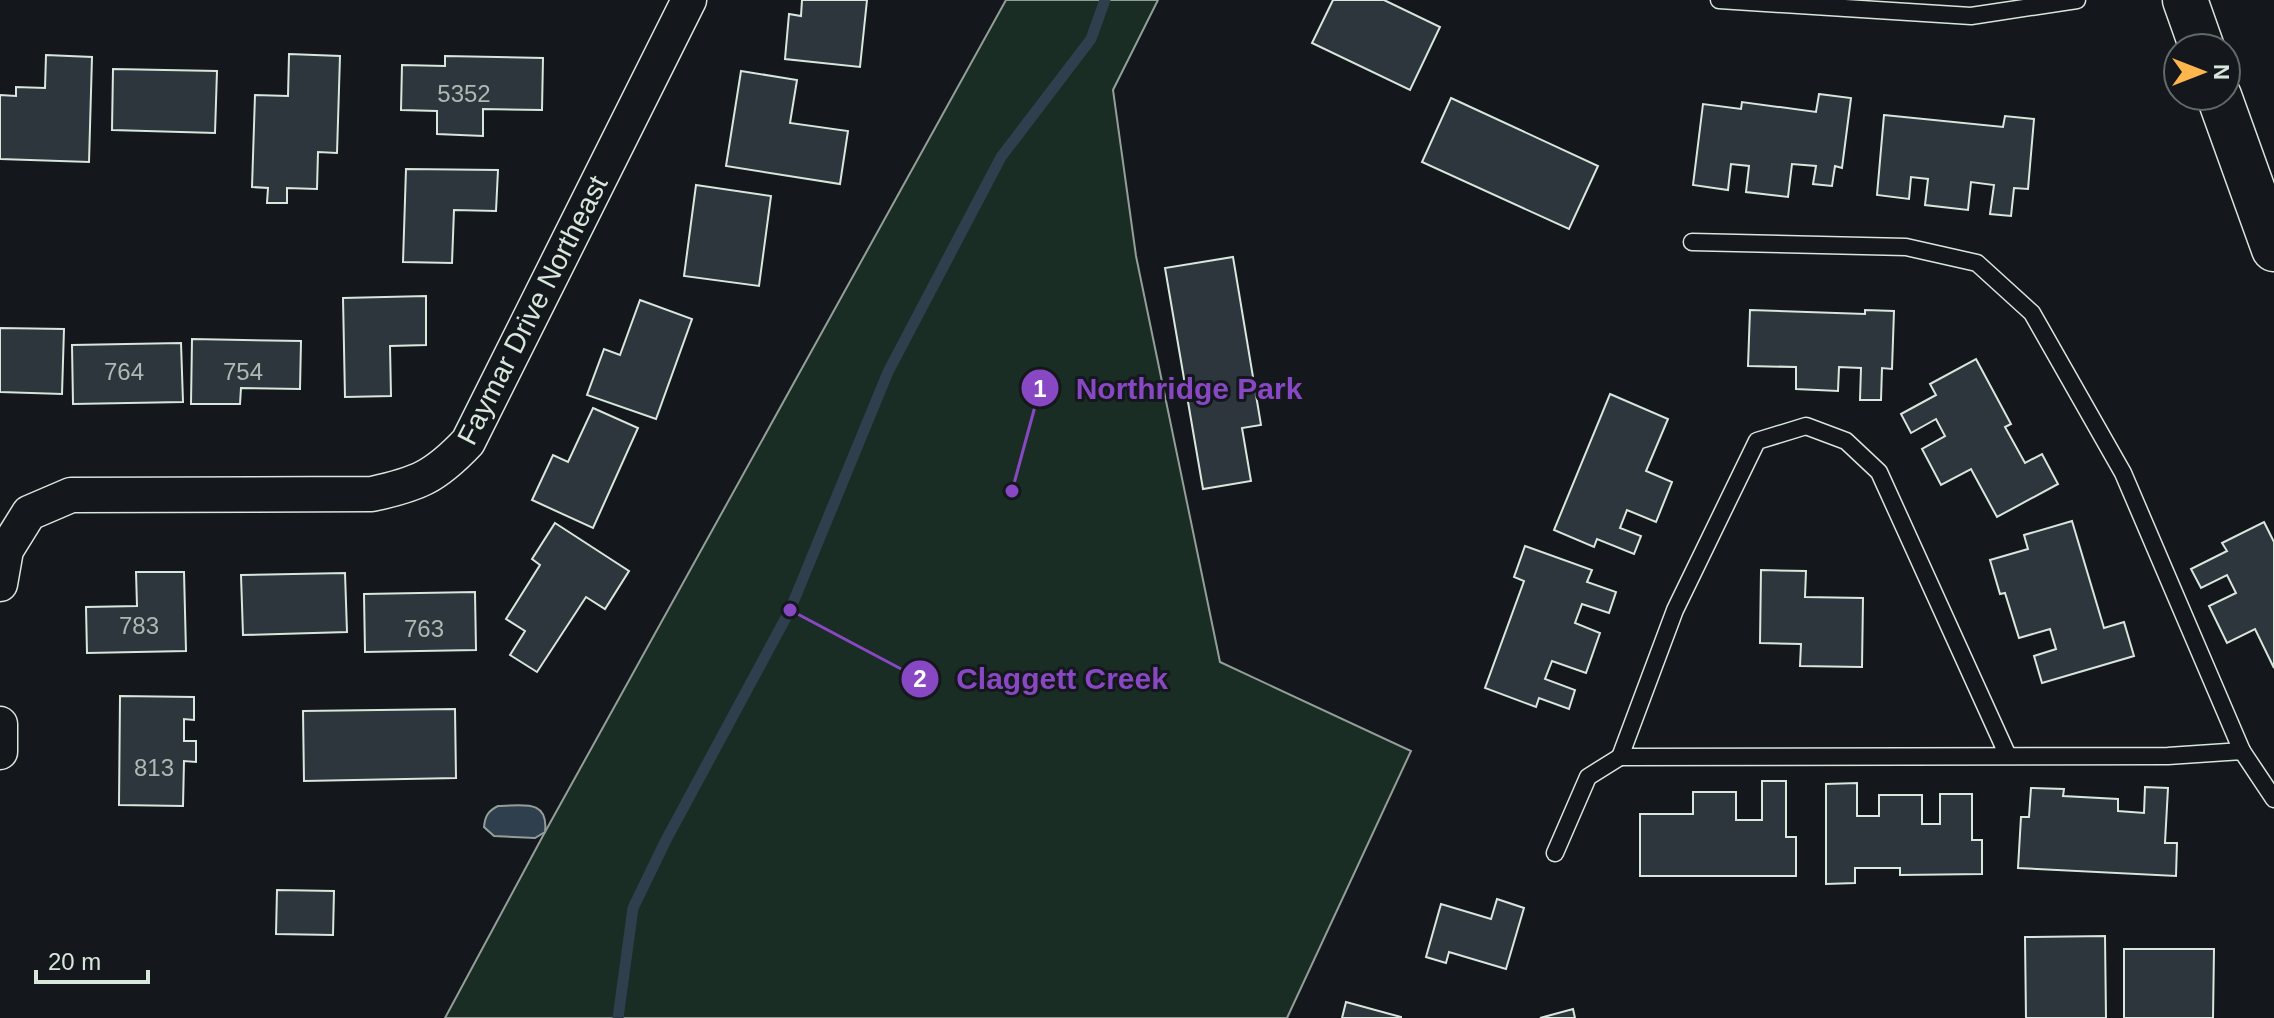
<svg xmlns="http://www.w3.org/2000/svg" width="2274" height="1018" font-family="Helvetica,sans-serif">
	<rect width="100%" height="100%" fill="#14181c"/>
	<path fill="#1a2d24" stroke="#939e99" stroke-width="2" d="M1006,0H1158L1113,90L1136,256L1220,662L1411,751L1287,1018H445L545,832Z"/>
	<path fill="#2f3f4d" stroke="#939e99" stroke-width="2" d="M498,806C521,806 549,798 545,832L535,838L494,836L484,827C485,816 488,811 498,806Z"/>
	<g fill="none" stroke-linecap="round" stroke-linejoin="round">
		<path stroke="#2f3f4d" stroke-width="11" d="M618,1018L633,908L666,840L790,610L888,372L1001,157L1091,39L1105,0"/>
	</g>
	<g fill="#2c363c" stroke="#d8e6dc" stroke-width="2">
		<path d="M802,0H867L860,67L785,59L789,14L801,16Z"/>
		<path d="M1333,0H1384L1440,27L1410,90L1312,43Z"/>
		<path d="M289,54L340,56L337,153L318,152L317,189L287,188V203H267L268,188L252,187L255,95L288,96Z"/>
		<path d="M46,55L92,57L89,162L0,159V95L16,96V87L45,88Z"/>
		<path d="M445,56L543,58L542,110L483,109V136L437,134V111L401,110L402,65L445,66Z"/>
		<path d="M113,69L217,71L215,133L112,130Z"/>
		<path d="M741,71L797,80L790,123L848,131L840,184L726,166Z"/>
		<path d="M1819,94L1851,98L1842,168L1835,166L1832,186L1813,184L1816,166L1792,164L1788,197L1746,192L1749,166L1731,164L1728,190L1693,185L1703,104L1741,109L1742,102L1816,112Z"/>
		<path d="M1451,98L1598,166L1569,229L1422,162Z"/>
		<path d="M1884,115L2003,127L2005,116L2034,119L2028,189L2014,188L2011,216L1990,214L1994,185L1971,182L1968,210L1925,205L1928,179L1911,177L1909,199L1877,195Z"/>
		<path d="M406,169L498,170L496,211L454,210L452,263L403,262Z"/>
		<path d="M696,185L771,196L759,286L684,276Z"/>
		<path d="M1233,257L1261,425L1242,428L1251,481L1203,489L1165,268Z"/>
		<path d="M426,296V345L390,346L391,396L345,397L343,298Z"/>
		<path d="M640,300L692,319L656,419L587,395L604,349L620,355Z"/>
		<path d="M1750,310L1865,314V310L1894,311L1892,369L1882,368L1881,400H1860L1861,368L1839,367L1838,391L1796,389V367L1748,366Z"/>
		<path d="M0,328L64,329L62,394L0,392Z"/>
		<path d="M192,339L301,341L300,389L241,388L240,404H191Z"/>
		<path d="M181,343L183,402L73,404L72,345Z"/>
		<path d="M1976,359L2011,424L2005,427L2025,463L2042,454L2058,484L1997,517L1971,469L1941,485L1922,449L1945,436L1936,419L1911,433L1901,414L1936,395L1930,384Z"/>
		<path d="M1610,394L1668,419L1646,471L1672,482L1656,522L1627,510L1620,528L1641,536L1634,554L1597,539L1594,547L1554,530Z"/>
		<path d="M593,408L638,428L593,528L532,500L553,455L568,462Z"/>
		<path d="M2072,521L2104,628L2124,622L2134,656L2042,683L2034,656L2056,649L2050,629L2019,638L2005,593L2000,594L1990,560L2028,549L2024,535Z"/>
		<path d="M2264,522L2274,542V668L2255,629L2227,643L2209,606L2236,593L2227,575L2201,588L2191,569L2227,551L2222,543Z"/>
		<path d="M555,523L629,571L605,609L586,597L537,672L510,655L525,631L506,619L540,565L532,559Z"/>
		<path d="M1525,546L1592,570L1587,582L1616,592L1609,613L1582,604L1575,623L1600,633L1586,673L1552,661L1545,679L1575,690L1569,709L1539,698L1536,707L1485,688L1524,581L1514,577Z"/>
		<path d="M1761,570L1806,571L1805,597L1863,598L1862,667L1800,666L1801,644L1760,643Z"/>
		<path d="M136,572H184L186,651L87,653L86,607L137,606Z"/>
		<path d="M345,573L347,632L243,635L241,575Z"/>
		<path d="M475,592L476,650L365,652L364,594Z"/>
		<path d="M120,696L194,697V720L184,719V741H196V762L184,761L183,806L119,805Z"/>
		<path d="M455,709L456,778L304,781L303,711Z"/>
		<path d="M1762,781H1786V837H1796V876H1640V814H1693V792H1736V820H1762Z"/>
		<path d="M1857,783V816H1879V795H1922V824H1940V794H1972V840H1982V874L1900,875V868H1855V883L1826,884V784Z"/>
		<path d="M2145,787L2168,788L2165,843H2177L2176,876L2018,868L2021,817H2029L2031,788L2064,789L2063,796L2118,799V811L2144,813Z"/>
		<path d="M277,890L334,891L333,935L276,934Z"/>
		<path d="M1497,899L1524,908L1506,969L1449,952L1446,963L1426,957L1441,904L1491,919Z"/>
		<path d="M2105,936L2106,1018H2026L2025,937Z"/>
		<path d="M2124,949H2214L2213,1018H2124Z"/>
		<path d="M1346,1002L1401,1017V1018H1342Z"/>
		<path d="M1573,1009L1575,1018H1540Z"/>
	</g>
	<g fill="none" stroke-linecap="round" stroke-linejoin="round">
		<defs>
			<g id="lane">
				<path d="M1719,0L1971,16L2077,0"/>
				<path d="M1692,242L1906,247L1977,263L2032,313L2123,473L2242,751"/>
				<path d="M2008,756L1879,472L1846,441L1806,426L1757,441L1675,610L1620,757L2168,756L2242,751L2274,799"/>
				<path d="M1555,853L1588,777L1620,757"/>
			</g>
			<g id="street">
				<path d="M0,584L6,550L29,513L71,495L372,494C418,484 435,477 468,442L689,0"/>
				<path d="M0,724V752"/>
			</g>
			<g id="primary">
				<path d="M2185,0L2202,48"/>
				<path d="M2219,96L2274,249"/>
			</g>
		</defs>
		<use href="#lane" stroke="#d8e6dc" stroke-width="19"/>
		<use href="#street" stroke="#d8e6dc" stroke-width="37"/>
		<use href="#primary" stroke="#d8e6dc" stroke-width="47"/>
		<use href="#lane" stroke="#14181c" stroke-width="16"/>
		<use href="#street" stroke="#14181c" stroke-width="34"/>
		<use href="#primary" stroke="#14181c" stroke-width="44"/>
	</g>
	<g text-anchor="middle" stroke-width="6" stroke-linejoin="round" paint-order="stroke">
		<g font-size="24" fill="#adbab4">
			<text x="464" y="102">5352</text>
			<text x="124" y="380">764</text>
			<text x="243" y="380">754</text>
			<text x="139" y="634">783</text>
			<text x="424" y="637">763</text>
			<text x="154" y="776">813</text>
		</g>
		<g font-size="28" fill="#d8e6dc" stroke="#14181c">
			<text transform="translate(532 310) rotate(-63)" y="10">Faymar Drive Northeast</text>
		</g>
	</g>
	<path fill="none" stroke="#8948c3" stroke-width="3" d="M1012 491L1040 388M790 610L920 679"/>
	<g fill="#8948c3" stroke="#14181c" stroke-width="3">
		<circle cx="1012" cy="491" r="8"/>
		<circle cx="790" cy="610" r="8"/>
		<circle cx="1040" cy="388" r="20"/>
		<circle cx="920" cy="679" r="20"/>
	</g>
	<g font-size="24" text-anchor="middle" font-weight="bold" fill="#fff">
		<text x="1040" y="397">1</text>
		<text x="920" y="687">2</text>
	</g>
	<g font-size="30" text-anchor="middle" font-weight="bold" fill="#8948c3" stroke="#14181c" stroke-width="6" stroke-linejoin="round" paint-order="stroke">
		<text x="1189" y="399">Northridge Park</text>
		<text x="1062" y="689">Claggett Creek</text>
	</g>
	<g transform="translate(2202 72) rotate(90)"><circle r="38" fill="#14181c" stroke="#626a69" stroke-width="2"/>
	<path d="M0-6L14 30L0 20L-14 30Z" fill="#ffb74d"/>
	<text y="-12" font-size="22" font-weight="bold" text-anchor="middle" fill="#d8e6dc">N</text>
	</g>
	<path d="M36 970v12h112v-12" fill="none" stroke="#d8e6dc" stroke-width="4"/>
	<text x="48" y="970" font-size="24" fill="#d8e6dc" stroke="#14181c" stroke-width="6" paint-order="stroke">20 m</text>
</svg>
